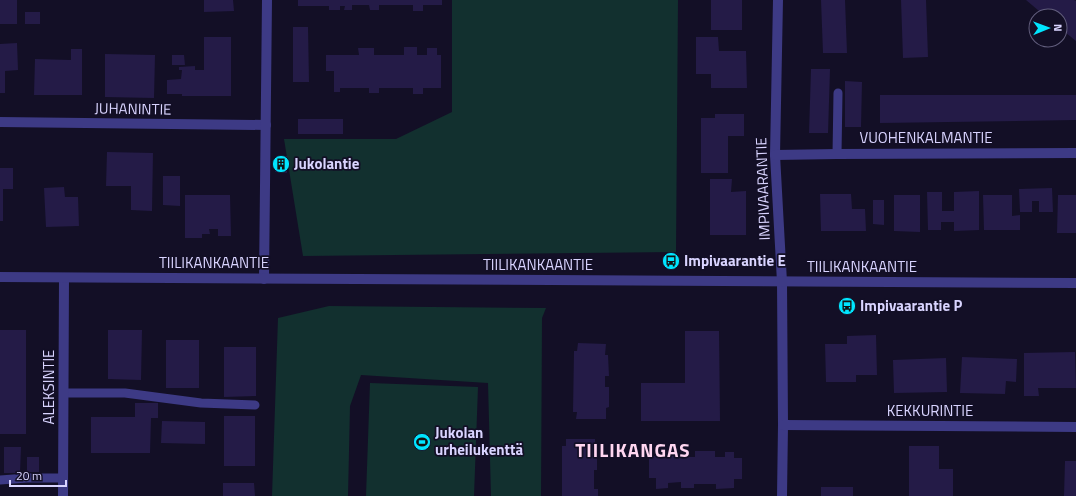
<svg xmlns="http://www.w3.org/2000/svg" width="1076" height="496" font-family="'Titillium Web',sans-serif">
	<rect width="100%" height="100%" fill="#130f26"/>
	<g fill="#12302f">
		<path d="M452,0H678L676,252L303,256L284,139H396L452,112Z"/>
		<path d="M329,306L546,308L542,318L541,496H491L488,383L361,375L350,406L348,496H272L278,318Z"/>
		<path d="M370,383L478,387L474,496H366Z"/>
	</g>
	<g fill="#241b47">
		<rect x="0" y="0" width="17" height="24"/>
		<path d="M204,0H233L234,11L204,12Z"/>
		<path d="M298,0H442V5H423V11H413V5H379V10H370L369,5H352V10H344L345,6H340V10H329V6H298Z"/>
		<rect x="711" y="0" width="31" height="30"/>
		<path d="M821,0H845L847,53H823Z"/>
		<path d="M901,0H926L928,57L903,58Z"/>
		<path d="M1026,0H1074L1076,1V41L1060,28V16H1045Z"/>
		<rect x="25" y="12" width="15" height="12"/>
		<path d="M293,27H308L309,82H293Z"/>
		<path d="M204,37H231V96H182V94H167V80L181,79L182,70H179V67L195,66V70H204Z"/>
		<path d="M696,37H718L719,51H746L747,88H711V74H696Z"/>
		<path d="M17,43L18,70L5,71V93H0V44Z"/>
		<path d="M404,47H417V55H427V48H437V55H441V88H423V94H413V88H379V93H369V88H340V92H334V71H326V55H359L358,48H374V55H404Z"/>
		<path d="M71,49H82V95H34L35,59L71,60Z"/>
		<path d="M105,54L155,55L154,98L105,97Z"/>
		<path d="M172,55H184L185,65H172Z"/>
		<path d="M811,69H830L828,133H809Z"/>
		<path d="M845,81L862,82L861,127H845Z"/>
		<path d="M880,95H1076V120L880,123Z"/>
		<path d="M715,114H744V136H728V173H701V118H715Z"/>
		<rect x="298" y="119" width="45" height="15"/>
		<path d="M107,152L153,153L152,211L131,210V186H106Z"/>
		<path d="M276,156H287V173L275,172Z"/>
		<path d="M0,168H13V189H3V221H0Z"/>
		<path d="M163,176H180V206L163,205Z"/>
		<path d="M710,179H732L731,192L746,191V235H710Z"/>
		<path d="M64,187L65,197H78L79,226L46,227L44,188Z"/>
		<path d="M1052,188L1053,212H1039V201H1032V212H1020L1019,189Z"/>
		<path d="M979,191V230L954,231V222H941V230H928L927,192H942V211H954V192Z"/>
		<path d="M820,194H851L852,209H865L866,231H821Z"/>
		<path d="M185,195H230L231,236H218V229H209L210,234H202V238H185Z"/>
		<path d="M894,195H920V232L894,231Z"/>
		<path d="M983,195H1012V216L1020,215V230H984Z"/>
		<path d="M1058,195H1076V233H1057Z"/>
		<path d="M873,200H884V225L873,224Z"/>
		<rect x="0" y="330" width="26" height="104"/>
		<path d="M108,330H142L141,380L108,379Z"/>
		<path d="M685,331H719L720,421H641V383H685Z"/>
		<path d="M876,335L877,375H856V382H826L825,344H847V336Z"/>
		<rect x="166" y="340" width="33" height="48"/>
		<path d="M578,343L606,344L605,355H608L609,376H605V387H609V407L606,408V419H576L577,412H573L574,351H577Z"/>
		<path d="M224,347H256V396L224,397Z"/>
		<path d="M1075,352L1076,388H1038L1039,396H1024V353Z"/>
		<path d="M962,357L1017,359L1016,382L1006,381L1005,394L960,393Z"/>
		<path d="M946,358L947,392L894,393L893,360Z"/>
		<path d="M135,403H158V418H151L150,453H91V417H135Z"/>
		<rect x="224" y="416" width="31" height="50"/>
		<path d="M162,421L205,422V444L161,443Z"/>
		<path d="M566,439H595V451H597V470H594V489H598V496H562V446H566Z"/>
		<path d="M909,446H939V469H953V496H909Z"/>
		<path d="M4,447H21L20,473H4Z"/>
		<path d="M657,451H677V457H695V451H715V457H725V452H734V458H742V479H734V488L716,489V484H694V488H681V482L668,483V488L656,489V478H649V456H657Z"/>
		<rect x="27" y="457" width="12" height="15"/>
		<path d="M1065,461H1076V496H1064Z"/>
		<path d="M223,483H254L255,496H223Z"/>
		<rect x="821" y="487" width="32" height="9"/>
	</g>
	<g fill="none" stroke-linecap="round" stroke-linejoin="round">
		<g stroke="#3d3a85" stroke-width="9">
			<path d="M837,154L838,93"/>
			<path d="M64,393H125L201,403L255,405"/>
			<path d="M0,480L27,478H63"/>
		</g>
		<g stroke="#3d3a85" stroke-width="10">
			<path d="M778,0L775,155L782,282L783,425L782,496"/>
			<path d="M0,122L266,125"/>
			<path d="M775,155L837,154L1076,153"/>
			<path d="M264,279L267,0"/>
			<path d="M783,425L1076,427"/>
			<path d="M63,496L64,278"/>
		</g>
		<path stroke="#3d3a85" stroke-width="10" d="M0,277L1076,283"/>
	</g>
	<defs>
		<symbol id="building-disc" viewBox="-11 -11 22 22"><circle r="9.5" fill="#00e5ff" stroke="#130f26"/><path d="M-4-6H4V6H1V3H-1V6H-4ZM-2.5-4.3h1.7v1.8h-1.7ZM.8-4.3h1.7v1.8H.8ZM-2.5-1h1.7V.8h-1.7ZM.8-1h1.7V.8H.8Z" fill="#111"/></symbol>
		<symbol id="bus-disc" viewBox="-11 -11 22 22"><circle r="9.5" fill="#00e5ff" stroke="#130f26"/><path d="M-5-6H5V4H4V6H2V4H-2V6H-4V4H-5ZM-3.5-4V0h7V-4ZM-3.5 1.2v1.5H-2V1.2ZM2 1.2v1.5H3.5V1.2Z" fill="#111"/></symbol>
		<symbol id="stadium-disc" viewBox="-11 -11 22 22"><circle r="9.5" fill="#00e5ff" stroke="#130f26"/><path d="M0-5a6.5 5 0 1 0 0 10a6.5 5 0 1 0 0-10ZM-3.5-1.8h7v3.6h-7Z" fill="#111"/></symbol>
	</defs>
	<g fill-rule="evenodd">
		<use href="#building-disc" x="271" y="154" width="20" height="20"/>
		<use href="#bus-disc" x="661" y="251" width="20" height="20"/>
		<use href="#bus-disc" x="837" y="296" width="20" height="20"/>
		<use href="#stadium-disc" x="412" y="432" width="20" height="20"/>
	</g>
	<g text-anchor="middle" stroke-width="3.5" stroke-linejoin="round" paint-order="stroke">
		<g font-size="15" fill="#d9d4ff" stroke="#130f26">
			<text transform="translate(133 109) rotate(1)" y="5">JUHANINTIE</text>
			<text x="926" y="143">VUOHENKALMANTIE</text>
			<text transform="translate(763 189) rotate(-92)" y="5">IMPIVAARANTIE</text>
			<text x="214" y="268">TIILIKANKAANTIE</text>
			<text x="538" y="270">TIILIKANKAANTIE</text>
			<text x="862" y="272">TIILIKANKAANTIE</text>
			<text transform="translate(49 387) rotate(-90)" y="5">ALEKSINTIE</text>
			<text x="930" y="416">KEKKURINTIE</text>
		</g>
		<g font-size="15" font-weight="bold" fill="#d9d4ff" stroke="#130f26" text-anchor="start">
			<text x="294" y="169">Jukolantie</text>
			<text x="684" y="266">Impivaarantie E</text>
			<text x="860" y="311">Impivaarantie P</text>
			<text x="435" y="438">Jukolan<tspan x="435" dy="17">urheilukenttä</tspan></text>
		</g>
		<g font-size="19" font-weight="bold" letter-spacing="1" fill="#ffd6f0" stroke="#130f26">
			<text x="633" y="457">TIILIKANGAS</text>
		</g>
	</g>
	<g transform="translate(1048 28) rotate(89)"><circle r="19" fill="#130f26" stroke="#625e7d"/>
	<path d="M0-3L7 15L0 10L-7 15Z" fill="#00e5ff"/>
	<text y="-6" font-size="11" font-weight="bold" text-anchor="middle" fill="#d9d4ff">N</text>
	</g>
	<path d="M10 480v6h56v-6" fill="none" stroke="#d9d4ff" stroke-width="2"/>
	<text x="16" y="480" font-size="12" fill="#d9d4ff" stroke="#130f26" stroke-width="3" paint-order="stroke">20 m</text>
</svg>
